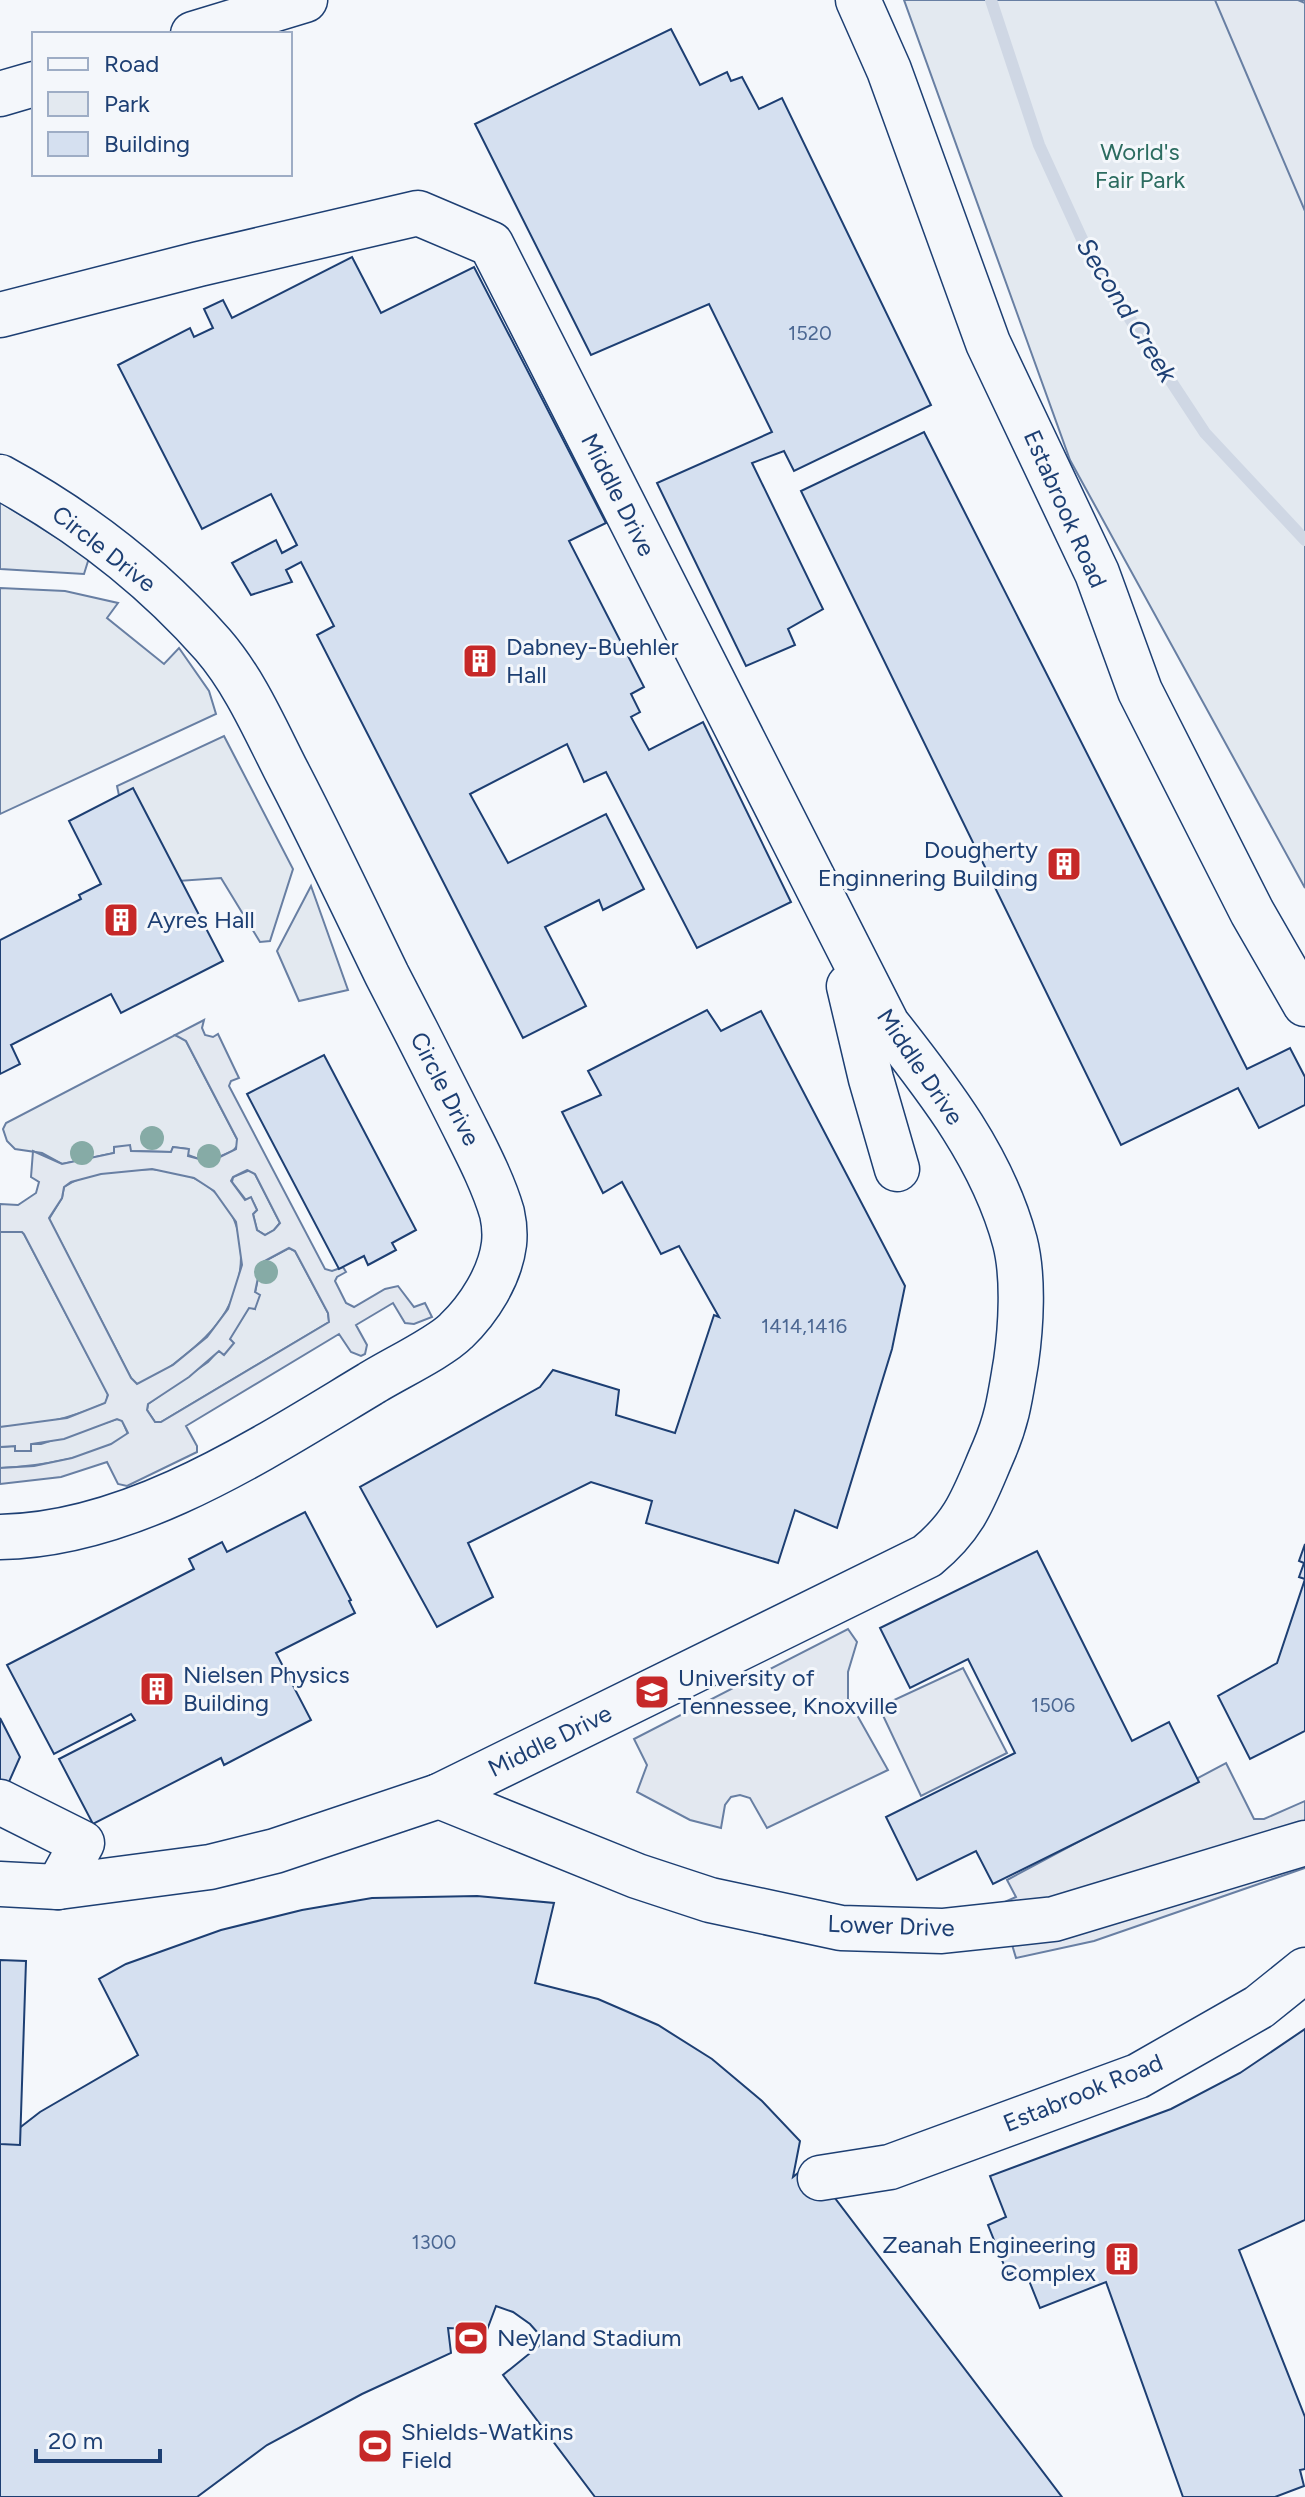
<svg xmlns="http://www.w3.org/2000/svg" width="1305" height="2497" font-family="Figtree,sans-serif">
	<rect width="100%" height="100%" fill="#f4f7fb"/>
	<g fill="#e3e9f0" stroke="#687fa3" stroke-width="2">
		<path d="M904,0H1305V888L1070,460Z"/>
		<path d="M0,502L89,558L84,574L0,569Z"/>
		<path d="M0,588L65,591L118,603L107,618L164,664L179,648L209,691L216,714L0,814Z"/>
		<path d="M224,736L293,869L270,941L260,942L221,878L149,883L128,838L117,786Z"/>
		<path d="M311,886L348,990L299,1001L277,951Z"/>
		<path d="M175,1035L185,1039L237,1139L238,1145L233,1151L207,1162L188,1155V1149L173,1147L171,1152L130,1151V1146L114,1153L62,1164L42,1153L15,1149L7,1141L3,1129L6,1123Z"/>
		<path d="M152,1169C166,1171 181,1172 194,1178C246,1202 252,1267 226,1311C214,1331 198,1345 180,1359C168,1369 152,1381 137,1384L131,1378L49,1219L62,1198L64,1187C88,1170 124,1171 152,1169Z"/>
		<path d="M250,1170L255,1174L280,1223L274,1230L265,1235L257,1230L253,1214L257,1210L251,1198L246,1200L232,1182L233,1177Z"/>
		<path d="M0,1232H22L24,1234L108,1394L106,1403C72,1418 38,1427 0,1427Z"/>
		<path d="M289,1248L295,1251L328,1313L329,1322L161,1422H155L147,1410L148,1404L208,1362L219,1350L223,1354L233,1343L229,1339L249,1307L255,1309V1293L261,1263Z"/>
		<path d="M117,1419L122,1420L128,1434C106,1457 32,1467 0,1468V1447L15,1446L31,1450L30,1444H41Z"/>
	</g>
	<g fill="#e3e8f0" stroke="#687fa3" stroke-width="2" fill-rule="evenodd">
		<path d="M1215,0H1298L1305,3V211Z"/>
		<path d="M204,1020L202,1028L205,1035L213,1037L218,1034L239,1078L231,1081L229,1086L325,1269L332,1271L343,1267L346,1272L337,1277L335,1281L346,1303L354,1307L385,1289L398,1286L414,1307L425,1303L432,1317L414,1324L405,1323L393,1303L356,1325L367,1345L365,1354L361,1356L351,1352L339,1334L186,1426L197,1446V1452L127,1486L118,1484L107,1462L61,1477L0,1484V1468L34,1466L72,1458L111,1444L128,1433L122,1421L117,1419L64,1439L31,1444V1451H15V1446L0,1447V1427L67,1418L105,1403L108,1395L24,1234L22,1232H0V1204L18,1205L36,1193L39,1182L31,1177L33,1151L62,1164L114,1153V1147L130,1145L131,1151L171,1152L173,1147L189,1149L188,1156L210,1162L236,1149L237,1139L186,1041L175,1035ZM152,1169L194,1178L214,1191L236,1222L242,1265L228,1309L207,1337L173,1365L137,1384L131,1378L49,1218L62,1198L64,1187L71,1182L101,1174ZM247,1170L255,1174L280,1223L274,1230L265,1235L257,1230L253,1214L257,1210L251,1197L245,1200L231,1181L233,1177ZM289,1248L295,1251L328,1313L329,1322L161,1422H155L147,1410L148,1404L189,1377L219,1351L224,1355L234,1343L230,1339L249,1308L255,1309L260,1295L255,1292L261,1263Z"/>
		<path d="M848,1629L857,1642L848,1672V1699L888,1770L767,1828L750,1798L740,1795L731,1797L725,1805L721,1828L690,1820L637,1792L647,1765L634,1739Z"/>
		<path d="M963,1668L1007,1753L921,1796L879,1707Z"/>
		<path d="M1226,1763L1254,1819H1264L1305,1801V1868L1094,1941L1016,1958L1000,1904L1016,1897L1007,1880Z"/>
	</g>
	<g fill="none" stroke-linecap="round" stroke-linejoin="round">
		<path stroke="#cfd7e4" stroke-width="12" d="M991,0L1039,145L1092,261L1205,433L1305,540"/>
	</g>
	<g fill="#d5e0f0" stroke="#1d3f73" stroke-width="2">
		<path d="M671,29L700,85L727,72L731,81L742,77L759,109L782,98L931,405L794,471L784,451L752,463L823,609L788,629L795,645L746,666L657,483L772,432L709,304L591,355L475,124Z"/>
		<path d="M352,257L381,313L474,267L606,523L569,541L644,687L631,694L640,712L631,717L649,750L703,722L791,902L697,948L606,772L584,782L567,744L470,794L508,863L606,814L644,889L603,910L599,900L545,927L586,1006L523,1038L317,635L334,626L301,562L286,570L292,582L251,595L232,563L276,540L282,553L297,545L271,494L202,529L118,365L190,328L194,337L213,328L204,309L223,300L232,318Z"/>
		<path d="M924,432L1247,1069L1290,1048L1305,1077V1105L1259,1128L1238,1088L1121,1145L801,491Z"/>
		<path d="M133,788L223,961L121,1013L111,994L11,1045L20,1064L0,1074V940L81,899L79,895L101,884L69,821Z"/>
		<path d="M707,1010L721,1031L761,1011L905,1286L892,1349L837,1528L795,1510L778,1563L646,1523L652,1501L591,1482L468,1543L493,1597L437,1627L360,1487L540,1387L553,1370L619,1390L616,1415L675,1433L714,1315L719,1317L679,1246L661,1254L622,1182L603,1193L562,1112L601,1095L588,1071Z"/>
		<path d="M324,1055L416,1230L392,1243L396,1250L368,1265L364,1256L339,1269L247,1094Z"/>
		<path d="M305,1512L351,1600L349,1601L355,1613L276,1653L311,1720L224,1765L221,1758L93,1824L59,1759L135,1720L131,1714L54,1754L7,1665L194,1569L189,1559L222,1542L227,1552Z"/>
		<path d="M1305,1544V1731L1250,1759L1218,1696L1277,1663L1305,1579L1299,1577L1304,1563L1299,1561Z"/>
		<path d="M1037,1551L1132,1741L1169,1722L1199,1782L993,1884L976,1851L917,1880L886,1817L1015,1753L968,1659L910,1688L880,1628Z"/>
		<path d="M0,1718L20,1757L0,1802Z"/>
		<path d="M477,1896L554,1903L535,1983L598,1999L658,2025L712,2059L762,2101L800,2141L793,2177L809,2164L1062,2497H595L503,2375L545,2341L530,2324L513,2312L496,2306L487,2330L448,2328L451,2353L362,2394L267,2445L197,2497H0V2143L40,2112L138,2055L99,1979L126,1964L221,1930L302,1910L372,1898Z"/>
		<path d="M0,1960L26,1961L20,2145L0,2144Z"/>
		<path d="M1305,2029V2220L1239,2250L1305,2417V2469L1300,2470L1304,2486L1275,2497H1183L1106,2282L1040,2308L1024,2268L1008,2275L988,2225L1006,2217L990,2176L1171,2109L1240,2073Z"/>
	</g>
	<g fill="none" stroke-linecap="round" stroke-linejoin="round">
		<defs>
			<g id="minor">
				<path d="M858,0L889,70L988,343L1097,573L1140,691L1252,912L1305,1004"/>
				<path d="M0,315L199,264L418,213L491,244L887,1024C939,1090 993,1159 1015,1242C1024,1277 1021,1327 1016,1362C1010,1397 1008,1417 994,1450C974,1496 967,1523 927,1556L439,1796L275,1851L210,1867L58,1887L0,1884"/>
				<path d="M0,477C79,520 153,577 213,645C245,682 265,729 287,772C322,839 354,907 387,975C412,1023 437,1072 461,1120C476,1150 493,1182 502,1213C504,1222 505,1235 504,1244C500,1276 479,1309 456,1331C439,1348 392,1370 370,1384C260,1450 132,1535 0,1537"/>
				<path d="M849,986L871,1079L897,1169"/>
				<path d="M439,1796L637,1876L710,1900L841,1928L942,1931L1054,1919L1305,1843"/>
				<path d="M0,1802L82,1843L58,1887"/>
				<path d="M820,2178L890,2167L1138,2076L1259,2007L1305,1970"/>
			</g>
			<g id="major">
				<path d="M193,34L305,0"/>
				<path d="M0,94L34,84"/>
			</g>
		</defs>
		<use href="#minor" stroke="#1d3f73" stroke-width="47"/>
		<use href="#major" stroke="#1d3f73" stroke-width="47"/>
		<use href="#minor" stroke="#f4f7fb" stroke-width="44"/>
		<use href="#major" stroke="#f4f7fb" stroke-width="44"/>
	</g>
	<g fill="#86aba6">
		<circle cx="152" cy="1138" r="12"/>
		<circle cx="82" cy="1153" r="12"/>
		<circle cx="209" cy="1156" r="12"/>
		<circle cx="266" cy="1272" r="12"/>
	</g>
	<defs>
		<symbol id="building-square" viewBox="-11 -11 22 22"><rect x="-9" y="-9" width="18" height="18" rx="4" fill="#c62828" stroke="#f4f7fb"/><path d="M-4-6H4V6H1V3H-1V6H-4ZM-2.5-4.3h1.7v1.8h-1.7ZM.8-4.3h1.7v1.8H.8ZM-2.5-1h1.7V.8h-1.7ZM.8-1h1.7V.8H.8Z" fill="#fff"/></symbol>
		<symbol id="university-square" viewBox="-11 -11 22 22"><rect x="-9" y="-9" width="18" height="18" rx="4" fill="#c62828" stroke="#f4f7fb"/><path d="M0-5L7-2L0 1L-7-2ZM-4 1L0 2.5L4 1V4Q0 6-4 4Z" fill="#fff"/></symbol>
		<symbol id="stadium-square" viewBox="-11 -11 22 22"><rect x="-9" y="-9" width="18" height="18" rx="4" fill="#c62828" stroke="#f4f7fb"/><path d="M0-5a6.5 5 0 1 0 0 10a6.5 5 0 1 0 0-10ZM-3.5-1.8h7v3.6h-7Z" fill="#fff"/></symbol>
	</defs>
	<g fill-rule="evenodd">
		<use href="#building-square" x="460" y="641" width="40" height="40"/>
		<use href="#building-square" x="1044" y="844" width="40" height="40"/>
		<use href="#building-square" x="101" y="900" width="40" height="40"/>
		<use href="#building-square" x="137" y="1669" width="40" height="40"/>
		<use href="#university-square" x="632" y="1672" width="40" height="40"/>
		<use href="#building-square" x="1102" y="2239" width="40" height="40"/>
		<use href="#stadium-square" x="451" y="2318" width="40" height="40"/>
		<use href="#stadium-square" x="355" y="2426" width="40" height="40"/>
	</g>
	<g text-anchor="middle" stroke-width="6" stroke-linejoin="round" paint-order="stroke">
		<g font-size="20" fill="#4b6792">
			<text x="810" y="340">1520</text>
			<text x="804" y="1333">1414,1416</text>
			<text x="1053" y="1712">1506</text>
			<text x="434" y="2249">1300</text>
		</g>
		<g font-size="24" fill="#2c6c60" stroke="#f4f7fb">
			<text x="1140" y="160">World's<tspan x="1140" dy="28">Fair Park</tspan></text>
		</g>
		<g font-size="24" fill="#1d3f73" stroke="#f4f7fb">
			<text transform="translate(618 495) rotate(63)" y="8">Middle Drive</text>
			<text transform="translate(1065 509) rotate(66)" y="8">Estabrook Road</text>
			<text transform="translate(104 549) rotate(38)" y="8">Circle Drive</text>
			<text transform="translate(920 1067) rotate(56)" y="8">Middle Drive</text>
			<text transform="translate(445 1089) rotate(63)" y="8">Circle Drive</text>
			<text transform="translate(550 1741) rotate(-26)" y="8">Middle Drive</text>
			<text transform="translate(891 1926) rotate(2)" y="8">Lower Drive</text>
			<text transform="translate(1083 2093) rotate(-22)" y="8">Estabrook Road</text>
		</g>
		<g font-size="24" fill="#1d3f73" stroke="#f4f7fb" text-anchor="start">
			<text x="506" y="655">Dabney-Buehler<tspan x="506" dy="28">Hall</tspan></text>
			<text x="1038" y="858" text-anchor="end">Dougherty<tspan x="1038" dy="28">Enginnering Building</tspan></text>
			<text x="147" y="928">Ayres Hall</text>
			<text x="183" y="1683">Nielsen Physics<tspan x="183" dy="28">Building</tspan></text>
			<text x="678" y="1686">University of<tspan x="678" dy="28">Tennessee, Knoxville</tspan></text>
			<text x="1096" y="2253" text-anchor="end">Zeanah Engineering<tspan x="1096" dy="28">Complex</tspan></text>
			<text x="497" y="2346">Neyland Stadium</text>
			<text x="401" y="2440">Shields-Watkins<tspan x="401" dy="28">Field</tspan></text>
		</g>
		<g font-size="26" font-style="italic" fill="#1d3f73" stroke="#f4f7fb">
			<text transform="translate(1127 310) rotate(58)" y="9">Second Creek</text>
		</g>
	</g>
	<rect x="32" y="32" width="260" height="144" fill="#f4f7fb" stroke="#9eadc5" stroke-width="2"/>
	<rect x="48" y="58" width="40" height="12" fill="#f4f7fb" stroke="#9eadc5" stroke-width="2"/>
	<text x="104" y="72" font-size="24" fill="#1d3f73">Road</text>
	<rect x="48" y="92" width="40" height="24" fill="#e3e9f0" stroke="#9eadc5" stroke-width="2"/>
	<text x="104" y="112" font-size="24" fill="#1d3f73">Park</text>
	<rect x="48" y="132" width="40" height="24" fill="#d5e0f0" stroke="#9eadc5" stroke-width="2"/>
	<text x="104" y="152" font-size="24" fill="#1d3f73">Building</text>
	<path d="M36 2449v12h124v-12" fill="none" stroke="#1d3f73" stroke-width="4"/>
	<text x="48" y="2449" font-size="24" fill="#1d3f73" stroke="#f4f7fb" stroke-width="6" paint-order="stroke">20 m</text>
</svg>
